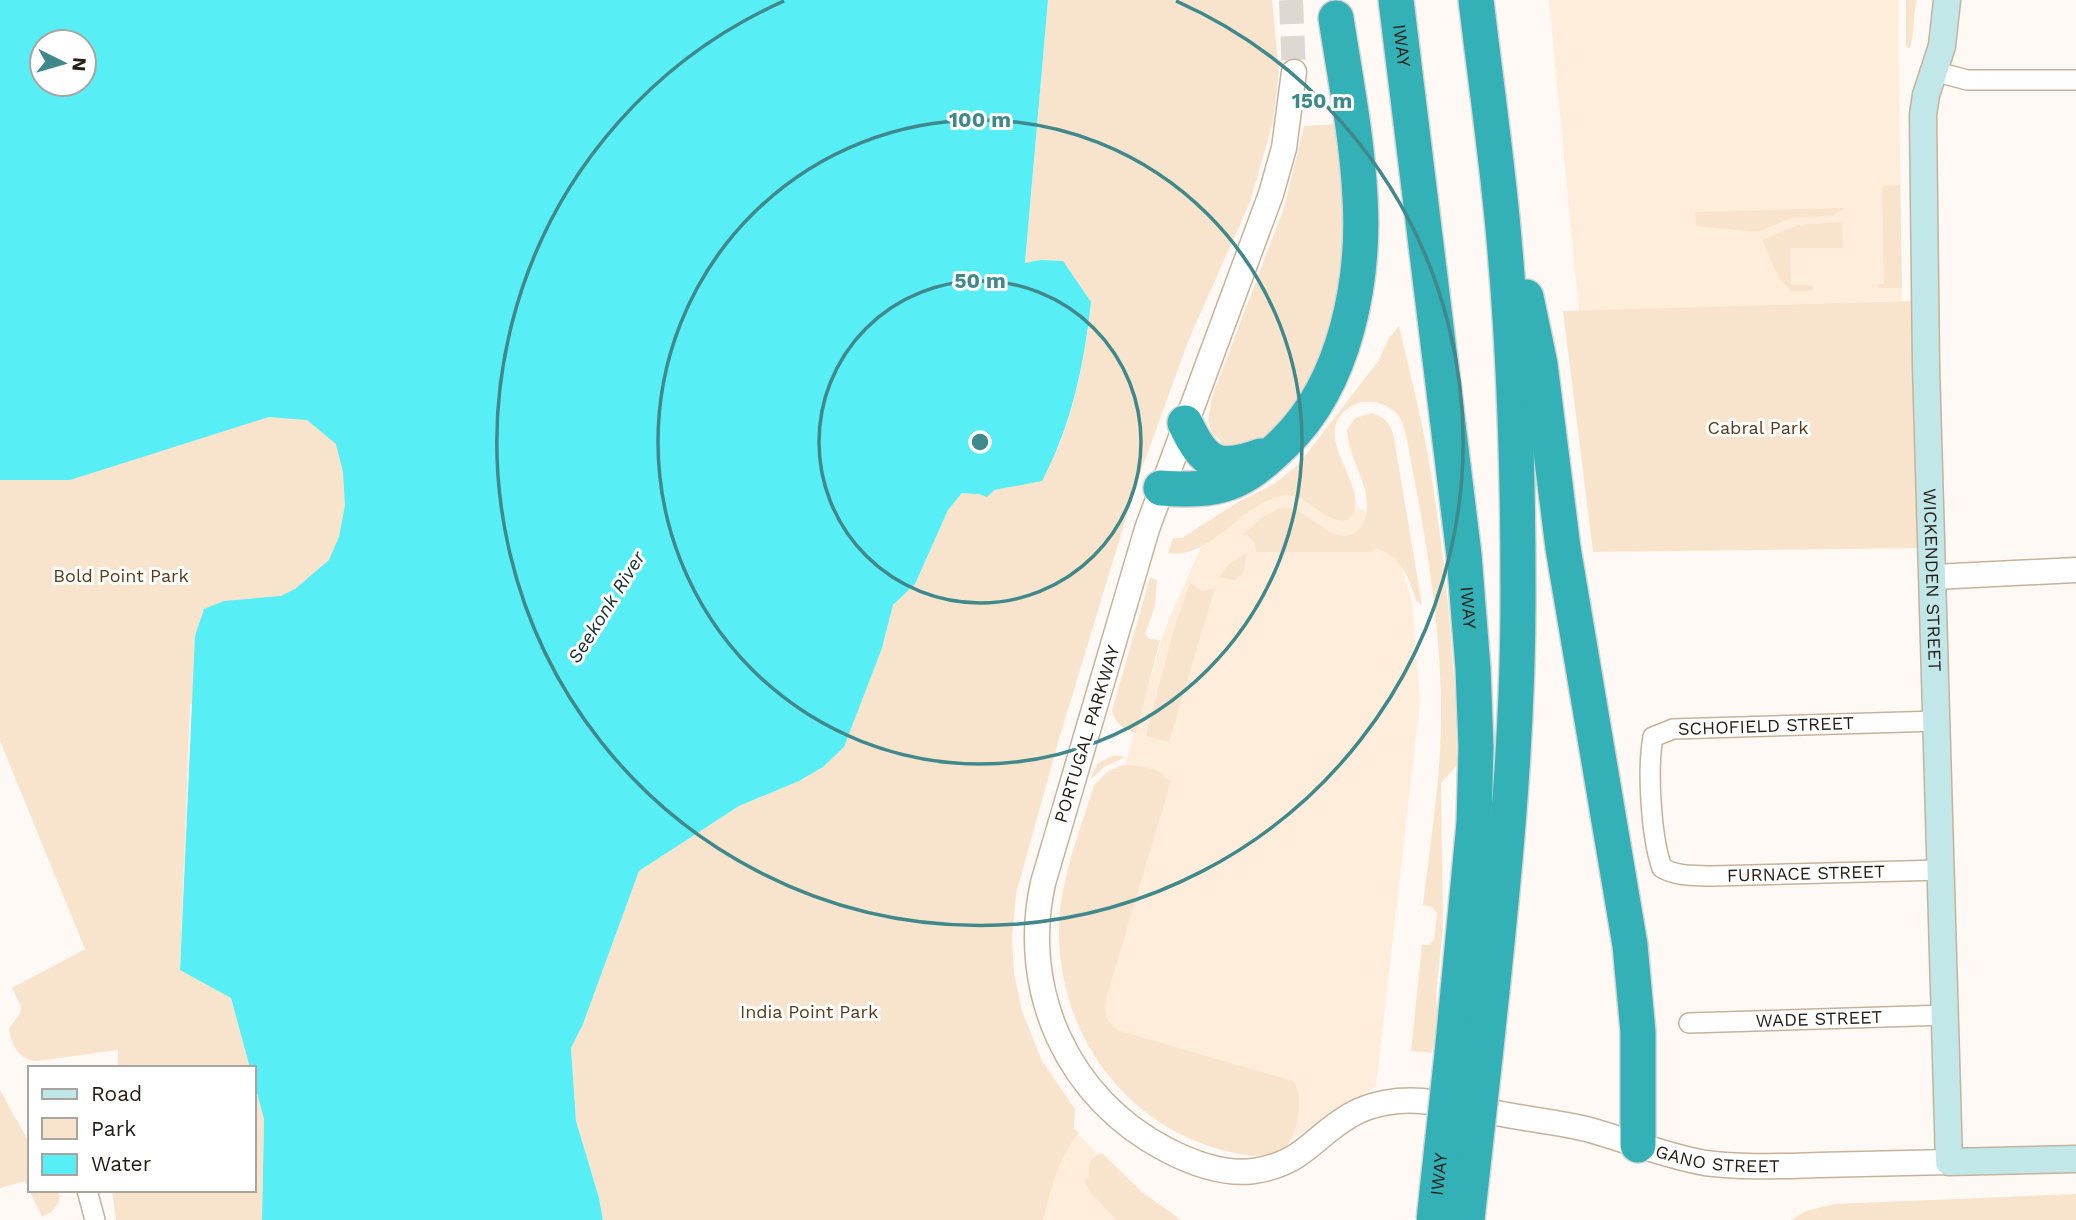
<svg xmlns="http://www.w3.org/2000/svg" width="2076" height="1220" font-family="'Work Sans',sans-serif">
	<rect width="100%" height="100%" fill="#fef9f4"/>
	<g fill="#feeddb">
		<path d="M1549,0H1898L1902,301L1579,311Z"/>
		<path d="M1284,488L1326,496L1374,514L1402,569L1412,602L1420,702L1376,1086L1297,1136L1274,1146L1141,1094L1072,945L1165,629L1205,538Z"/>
		<path d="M1074,1130L1163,1220H1037L1052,1169Z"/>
	</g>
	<g fill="#f8e4cc">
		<path d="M1048,0H1272L1279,72L1273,122L1250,202L1189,339L1138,479L1059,739L1016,894L1012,940L1014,973L1022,1011L1042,1061L1075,1109L1074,1129L1079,1132C1059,1158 1051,1188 1043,1220H603L599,1198L576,1121L571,1048L583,1024L639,871L739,806L799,781L823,767L843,747L882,648L893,605L915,584L948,510L962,493L1058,449C1077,401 1086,352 1091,302L1041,260L1025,264Z"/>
		<path d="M1906,0H1917C1912,17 1916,32 1909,49L1906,45Z"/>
		<path d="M1338,124L1347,211L1338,312L1303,403L1263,441L1240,450L1225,446L1212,433L1208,420L1212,397L1284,208L1304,126Z"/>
		<path d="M1900,185L1902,288H1878V284H1884L1882,186Z"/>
		<path d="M1845,208L1833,216L1791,218L1758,232L1696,226L1695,212Z"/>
		<path d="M1842,222L1843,248H1790L1791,285L1813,286V290L1791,291L1778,276L1762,240L1798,225Z"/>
		<path d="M1911,301L1917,548L1593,552L1563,311Z"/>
		<path d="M1399,326C1409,369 1420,412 1428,456C1445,555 1456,664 1457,765L1441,783L1443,928L1436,995L1438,1018L1432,1053L1411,1051L1422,945H1429L1434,940L1437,913L1432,907L1423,905C1429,854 1437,803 1440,752C1446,645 1426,539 1406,435C1404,428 1402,420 1398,415C1380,395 1347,397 1336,424C1326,452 1374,499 1348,520C1322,525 1308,490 1280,496C1242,504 1208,561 1168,553L1173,538H1182L1238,502L1274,484L1298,465L1379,360L1389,338Z"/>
		<path d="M291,366L383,511L190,705L180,969L231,998L250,1068H118V1050L37,1061C19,1060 11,1045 9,1028L20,1014L21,1006L12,988L85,949L0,741V462Z"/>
		<path d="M1372,413C1386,418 1391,424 1394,438L1422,605L1416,601C1409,577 1401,555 1375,548L1373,552H1256L1254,542L1247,535H1242C1253,526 1267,511 1282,508C1307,504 1336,555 1360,528C1365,522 1367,515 1367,508C1368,480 1348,458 1347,430L1355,418Z"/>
		<path d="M1246,553L1244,571L1236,580L1219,577L1228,565Z"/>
		<path d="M1150,578L1157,580L1155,606L1145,634L1149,639L1160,640L1136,733C1124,729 1115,724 1112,711Z"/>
		<path d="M1190,583L1202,591L1215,588L1169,742L1146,736L1173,632Z"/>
		<path d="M1114,755L1126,757L1104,767L1090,780L1098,763Z"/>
		<path d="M1123,765C1133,765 1154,767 1162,774C1165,777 1167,780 1171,781L1106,999C1103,1014 1107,1024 1120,1031L1293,1081C1306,1097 1297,1142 1279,1154C1271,1159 1263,1157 1254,1156C1140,1143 1060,1046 1059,934C1058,884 1080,832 1094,785L1108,771Z"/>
		<path d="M254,1082L264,1119L262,1220H116L112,1190H254Z"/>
		<path d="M0,1090L30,1144V1190H56L60,1196C57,1208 53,1212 42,1217L25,1181L0,1188Z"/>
		<path d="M1102,1153L1142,1192L1181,1220H1117L1092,1194L1084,1180L1089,1178C1087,1168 1091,1155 1102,1153Z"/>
		<path d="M2076,1194V1220H1791L1806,1211L1834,1204Z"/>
	</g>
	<path fill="#58eef6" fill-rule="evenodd" d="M0,0H1048L1025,263L1041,260L1063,261L1091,302C1084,365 1072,424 1042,481L994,490L987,497L979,494L962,493L948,510L915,584L893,605L882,648L844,747L823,767L799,781L739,806L639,871L583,1024L571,1048L576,1121L599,1198L603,1220H262L264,1119L254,1082V1068H250L231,998L180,970L195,636L204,609L224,601L281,596L295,589L329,560L339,537L345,505L343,472L336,444L307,420L269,417L70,480H0ZM42,42H84V84H42Z"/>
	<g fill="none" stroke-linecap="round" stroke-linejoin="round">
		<path stroke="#ddd8d2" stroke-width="24" stroke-dasharray="24 12" stroke-linecap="butt" d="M1291,0L1294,72"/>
		<defs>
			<g id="minor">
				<path d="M1934,71L1967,80H2076"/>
				<path id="s1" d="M1938,721L1673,729L1653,737C1647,770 1651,837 1662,868C1678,877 1695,875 1713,876L1942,870"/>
				<path id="s2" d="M1689,1023L1947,1015"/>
				<path d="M87,1190L95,1220"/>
			</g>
			<g id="tertiary">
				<path id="s3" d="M1294,72L1284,148L1271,194L1147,529L1043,883C1019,991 1068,1099 1167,1150C1194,1164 1224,1175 1254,1171C1305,1163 1312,1137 1351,1115C1371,1103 1399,1099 1422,1101C1451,1104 1479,1110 1507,1115C1534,1120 1563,1123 1590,1130C1629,1141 1665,1156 1705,1163C1743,1168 1781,1166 1819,1165C1862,1164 1906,1163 1949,1162"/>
				<path d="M1934,577L2076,570"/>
			</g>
			<g id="secondary">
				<path id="s4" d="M1947,0L1942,46L1926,95L1923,115L1926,366L1949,1162L2076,1159"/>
			</g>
			<g id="motorway">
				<path id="s5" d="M1396,0L1464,555L1473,668L1476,747L1474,823L1452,1054"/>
				<path d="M1476,0C1485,76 1496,152 1503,228C1514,346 1518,466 1518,584C1519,743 1502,900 1485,1057"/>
				<path d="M1526,297L1540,364L1563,548L1630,945L1638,1032V1145"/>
				<path d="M1185,423C1204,464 1218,472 1261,456"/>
				<path d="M1161,488C1221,492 1241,485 1284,443C1346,383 1365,280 1360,197C1357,137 1345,77 1336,18"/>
			</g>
		</defs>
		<use href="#minor" stroke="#c6b29a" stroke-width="22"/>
		<use href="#tertiary" stroke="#c6b29a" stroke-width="27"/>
		<use href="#secondary" stroke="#c6b29a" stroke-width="29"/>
		<use href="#motorway" stroke="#d8d6d5" stroke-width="38"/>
		<use href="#minor" stroke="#fff" stroke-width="19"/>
		<use href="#tertiary" stroke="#fff" stroke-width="24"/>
		<use href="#secondary" stroke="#c2e7e9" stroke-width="26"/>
		<use href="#motorway" stroke="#34b0b7" stroke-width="35"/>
		<defs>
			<g id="motorway-bridge">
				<path id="s6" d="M1434,1220L1452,1054"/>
				<path d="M1467,1220L1485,1057"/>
			</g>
		</defs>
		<use href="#motorway-bridge" stroke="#d8d6d5" stroke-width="38" stroke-linecap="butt"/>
		<use href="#motorway-bridge" stroke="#34b0b7" stroke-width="35"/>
	</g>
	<g fill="none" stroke="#3f888b" stroke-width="3.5">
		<circle cx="980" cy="442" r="161"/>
		<circle cx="980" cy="442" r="322"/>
		<path d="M1176 1A483 483 0 1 1 784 1"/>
	</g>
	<g text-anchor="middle" stroke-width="6" stroke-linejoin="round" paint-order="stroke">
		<g font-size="18" fill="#251d14" stroke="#fff">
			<text dy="6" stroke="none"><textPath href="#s5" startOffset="46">IWAY</textPath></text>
			<text dy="6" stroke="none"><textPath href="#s4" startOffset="583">WICKENDEN STREET</textPath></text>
			<text dy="6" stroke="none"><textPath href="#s5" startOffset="612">IWAY</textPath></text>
			<text transform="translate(1766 726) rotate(-2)" y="6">SCHOFIELD STREET</text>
			<text transform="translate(1087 734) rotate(-73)" y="6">PORTUGAL PARKWAY</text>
			<text dy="6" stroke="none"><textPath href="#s1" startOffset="564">FURNACE STREET</textPath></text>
			<text dy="6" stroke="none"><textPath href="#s2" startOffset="130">WADE STREET</textPath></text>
			<text dy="6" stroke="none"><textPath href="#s3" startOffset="1748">GANO STREET</textPath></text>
			<text dy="6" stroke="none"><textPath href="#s6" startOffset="46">IWAY</textPath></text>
		</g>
		<g font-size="18" fill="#563c19" stroke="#fff">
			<text x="1758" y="434">Cabral Park</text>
			<text x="121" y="582">Bold Point Park</text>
			<text x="809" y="1018">India Point Park</text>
		</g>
		<g font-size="19" font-style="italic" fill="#162f31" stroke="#fff">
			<text transform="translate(606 607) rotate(-58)" y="7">Seekonk River</text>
		</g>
	</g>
	<circle cx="980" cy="442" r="10" fill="#3f888b" stroke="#fff" stroke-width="3.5"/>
	<g font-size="21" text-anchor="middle" font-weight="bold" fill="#3f888b" stroke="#fff" stroke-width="6" stroke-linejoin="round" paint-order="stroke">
		<text x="1322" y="108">150 m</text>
		<text x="980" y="127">100 m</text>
		<text x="980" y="288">50 m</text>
	</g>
	<rect x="28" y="1066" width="228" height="126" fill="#ffffff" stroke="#a8a5a1" stroke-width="2"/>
	<rect x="42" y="1089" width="35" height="10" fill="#c2e7e9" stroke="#a8a5a1" stroke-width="2"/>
	<text x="91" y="1101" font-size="21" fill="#251d14">Road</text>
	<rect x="42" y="1118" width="35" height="21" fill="#f8e4cc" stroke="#a8a5a1" stroke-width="2"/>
	<text x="91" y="1136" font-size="21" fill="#251d14">Park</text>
	<rect x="42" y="1154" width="35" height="21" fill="#58eef6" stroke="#a8a5a1" stroke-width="2"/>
	<text x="91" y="1171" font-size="21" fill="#251d14">Water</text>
	<g transform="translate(63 63) rotate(95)"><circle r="33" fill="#ffffff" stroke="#a8a5a1" stroke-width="2"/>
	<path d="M0-5L12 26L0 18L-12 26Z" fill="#3f888b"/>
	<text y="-10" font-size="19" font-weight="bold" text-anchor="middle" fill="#251d14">N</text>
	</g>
</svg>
